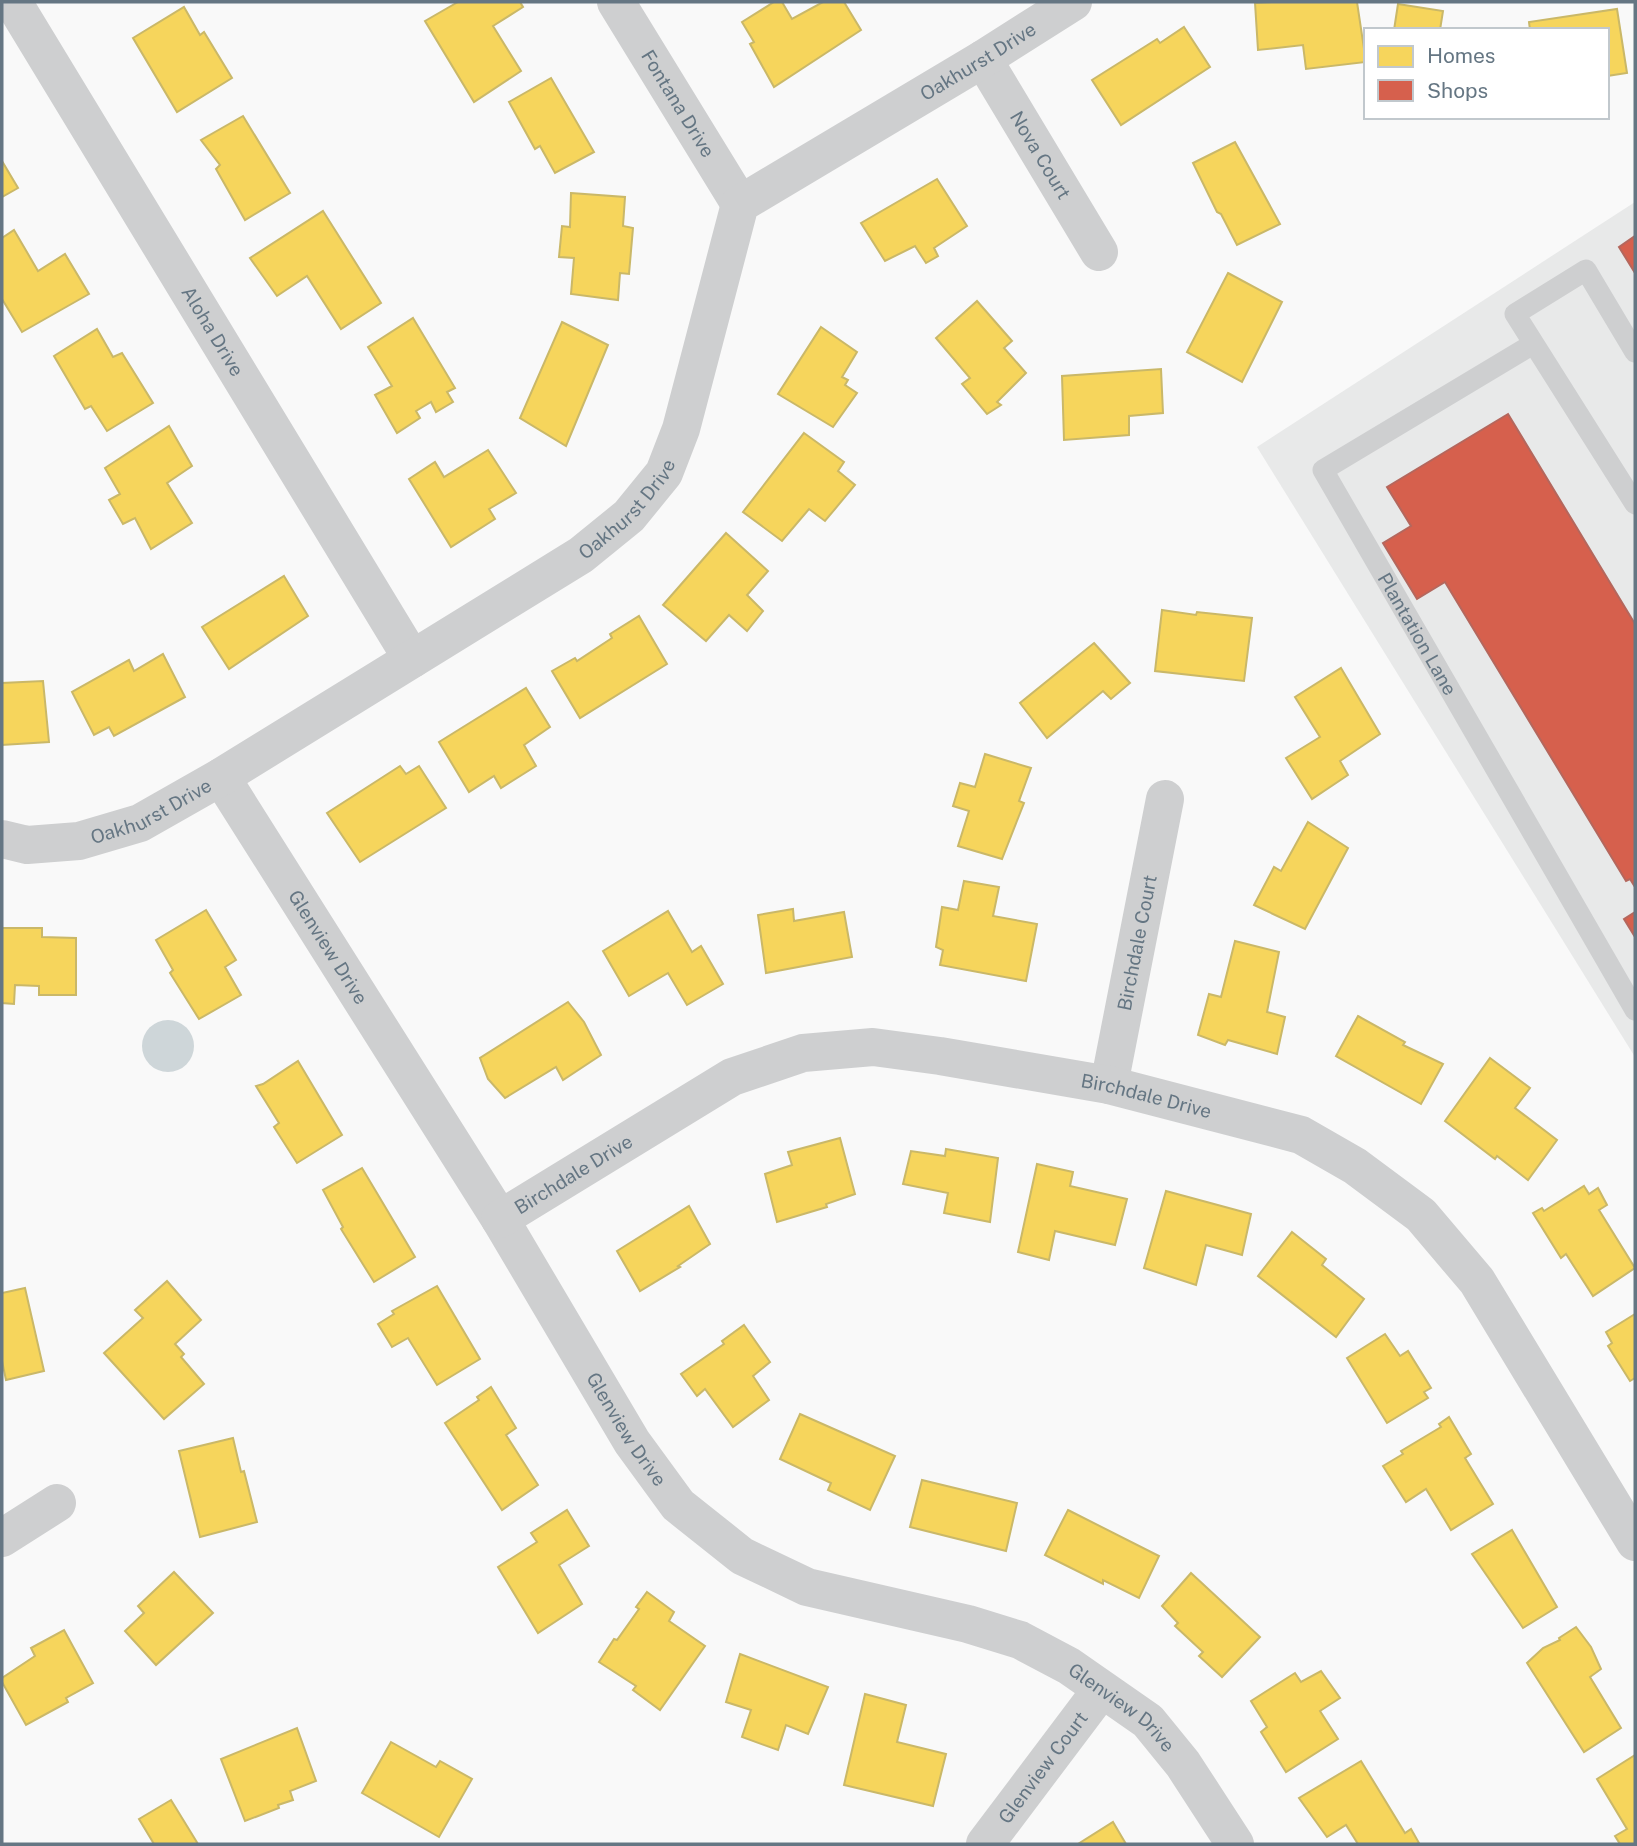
<svg xmlns="http://www.w3.org/2000/svg" width="1637" height="1846" font-family="'Public Sans',sans-serif">
	<rect width="100%" height="100%" fill="#f9f9f9"/>
	<path fill="#e8e9e9" d="M1635,202V1057L1257,447Z"/>
	<circle fill="#ced6d9" cx="168" cy="1046" r="26"/>
	<g fill="#f6d55c" stroke="#cab868" stroke-width="2">
		<path d="M458,2H520L523,7L493,26L521,71L474,102L425,21Z"/>
		<path d="M774,2H782L792,19L823,2H844L861,30L774,87L750,44L754,42L742,22Z"/>
		<path d="M1272,2H1357L1366,62L1306,69L1303,45L1258,50L1255,3Z"/>
		<path d="M1398,4L1443,11L1440,30H1394Z"/>
		<path d="M184,7L200,35L204,32L232,78L177,112L133,38Z"/>
		<path d="M1617,9L1627,73L1607,76V30H1530L1529,22Z"/>
		<path d="M1184,27L1210,67L1121,125L1092,80L1157,39L1160,43Z"/>
		<path d="M551,78L594,152L555,173L540,146L535,149L509,102Z"/>
		<path d="M243,116L290,193L245,220L216,169L220,165L201,140Z"/>
		<path d="M1235,142L1280,224L1237,245L1221,214L1217,212L1193,163Z"/>
		<path d="M2,161L18,188L2,197Z"/>
		<path d="M937,179L967,226L934,248L938,256L926,263L915,246L885,261L861,223Z"/>
		<path d="M571,193L625,197L623,226L633,228L629,274L620,273L618,300L571,294L574,258L559,257L562,226L570,227Z"/>
		<path d="M323,211L381,303L341,329L307,276L277,296L250,258Z"/>
		<path d="M14,230L38,271L65,254L89,294L22,332L2,299V238Z"/>
		<path d="M1228,273L1282,302L1242,382L1187,352Z"/>
		<path d="M977,301L1012,341L1004,348L1026,373L997,402L1001,405L987,414L962,384L970,378L936,338Z"/>
		<path d="M413,318L455,388L447,392L453,402L436,412L431,402L416,411L420,418L397,433L375,395L392,386L368,347Z"/>
		<path d="M562,322L608,345L566,446L520,418Z"/>
		<path d="M821,327L857,352L842,377L848,380L845,385L857,393L833,427L778,394Z"/>
		<path d="M97,329L113,357L122,353L153,403L107,431L91,406L85,409L54,356Z"/>
		<path d="M1161,369L1163,413L1129,416V435L1064,440L1062,376Z"/>
		<path d="M169,426L192,466L167,483L192,523L151,549L135,518L123,524L109,500L120,494L105,468Z"/>
		<path d="M804,433L844,462L838,471L855,485L825,521L809,509L782,541L743,512Z"/>
		<path d="M488,450L516,493L489,509L495,519L451,547L409,479L435,462L444,477Z"/>
		<path d="M726,533L768,571L747,595L763,611L747,631L729,615L706,641L663,605Z"/>
		<path d="M284,576L308,616L229,669L202,627Z"/>
		<path d="M1162,610L1196,615L1197,612L1252,618L1244,681L1155,671Z"/>
		<path d="M639,616L667,664L580,718L552,671L575,658L577,661L612,638L610,634Z"/>
		<path d="M1094,643L1130,683L1111,699L1103,691L1047,738L1020,703Z"/>
		<path d="M163,654L185,697L114,736L109,727L94,735L72,692L129,660L134,671Z"/>
		<path d="M1341,668L1380,734L1340,761L1348,775L1312,799L1286,758L1320,737L1295,697Z"/>
		<path d="M43,681L49,742L2,745V683Z"/>
		<path d="M526,688L550,727L524,745L536,766L501,788L494,776L469,792L439,742Z"/>
		<path d="M985,754L1031,768L1019,801L1024,803L1002,859L958,846L969,811L953,806L960,783L975,787Z"/>
		<path d="M400,766L406,774L419,766L446,808L360,862L327,813Z"/>
		<path d="M1308,822L1348,848L1305,929L1254,905L1274,867L1281,871Z"/>
		<path d="M964,881L999,887L993,916L1037,924L1026,981L940,965L943,950L936,947L942,907L958,910Z"/>
		<path d="M793,909L794,921L844,912L852,957L766,973L758,915Z"/>
		<path d="M206,910L236,960L225,967L241,995L199,1019L170,973L173,970L156,940Z"/>
		<path d="M668,911L692,952L701,946L723,984L687,1005L668,973L629,996L603,951Z"/>
		<path d="M2,928H42V937L76,938V995H39V986L15,985L14,1004L2,1003Z"/>
		<path d="M1235,941L1279,952L1267,1012L1285,1017L1277,1054L1228,1040L1225,1045L1198,1035L1209,994L1221,997Z"/>
		<path d="M568,1002L584,1022L601,1055L563,1080L556,1067L505,1098L488,1079L480,1058Z"/>
		<path d="M1358,1016L1405,1042L1403,1045L1443,1064L1421,1104L1336,1056Z"/>
		<path d="M1490,1058L1530,1088L1515,1108L1557,1140L1528,1180L1497,1156L1495,1159L1445,1121Z"/>
		<path d="M298,1061L342,1135L297,1163L274,1127L279,1123L256,1086L263,1084Z"/>
		<path d="M840,1138L855,1194L826,1204L827,1207L777,1222L765,1174L792,1165L788,1152Z"/>
		<path d="M946,1149L998,1158L990,1222L944,1213L948,1193L903,1184L911,1151L945,1156Z"/>
		<path d="M1037,1164L1073,1172L1070,1186L1127,1199L1115,1245L1055,1231L1049,1260L1018,1252Z"/>
		<path d="M362,1168L415,1257L374,1282L341,1229L343,1227L323,1190Z"/>
		<path d="M1584,1186L1589,1194L1598,1188L1607,1205L1599,1210L1635,1268L1593,1296L1566,1254L1561,1258L1533,1213L1542,1208L1544,1211Z"/>
		<path d="M1166,1191L1251,1214L1242,1255L1206,1245L1196,1285L1144,1268Z"/>
		<path d="M689,1206L710,1244L678,1266L680,1267L640,1291L617,1251Z"/>
		<path d="M1292,1232L1326,1259L1322,1265L1364,1299L1336,1337L1258,1276Z"/>
		<path d="M167,1281L201,1320L175,1344L184,1354L181,1357L204,1384L164,1419L104,1353L143,1318L135,1310Z"/>
		<path d="M437,1286L480,1359L437,1385L408,1338L392,1347L378,1324L394,1314L392,1311Z"/>
		<path d="M25,1288L44,1371L6,1380L2,1361V1293Z"/>
		<path d="M1635,1314V1378L1630,1381L1608,1346L1612,1343L1606,1332Z"/>
		<path d="M744,1325L770,1362L753,1376L769,1400L733,1427L705,1389L697,1396L681,1374L724,1344L722,1341Z"/>
		<path d="M1385,1334L1400,1356L1408,1351L1431,1388L1424,1392L1428,1398L1387,1423L1347,1358Z"/>
		<path d="M491,1387L516,1428L506,1435L538,1485L502,1510L445,1423L479,1400L477,1397Z"/>
		<path d="M800,1414L895,1456L870,1510L828,1490L831,1483L780,1459Z"/>
		<path d="M1449,1417L1471,1454L1465,1458L1493,1504L1451,1530L1426,1489L1406,1502L1383,1466L1403,1454L1401,1451L1441,1427L1439,1424Z"/>
		<path d="M233,1438L241,1472L244,1471L257,1522L200,1537L179,1451Z"/>
		<path d="M922,1480L1017,1503L1006,1551L910,1527Z"/>
		<path d="M567,1510L589,1546L559,1565L582,1604L538,1633L498,1567L537,1542L531,1533Z"/>
		<path d="M1068,1510L1159,1556L1139,1598L1103,1580V1584L1045,1555Z"/>
		<path d="M1512,1530L1557,1607L1523,1628L1472,1554Z"/>
		<path d="M174,1572L213,1613L156,1665L125,1631L144,1613L138,1606Z"/>
		<path d="M1191,1573L1260,1637L1222,1677L1199,1656L1203,1652L1175,1626L1178,1623L1162,1606Z"/>
		<path d="M647,1592L674,1612L669,1621L705,1646L660,1710L633,1690L636,1686L599,1662L614,1639L617,1640L639,1609L636,1607Z"/>
		<path d="M1576,1627L1591,1647L1601,1669L1590,1677L1621,1728L1584,1752L1527,1663L1543,1648L1560,1640L1559,1638Z"/>
		<path d="M64,1630L93,1683L66,1698L68,1702L26,1725L2,1682V1678L35,1656L31,1648Z"/>
		<path d="M740,1654L828,1687L808,1734L786,1725L778,1750L742,1737L751,1710L726,1702Z"/>
		<path d="M1321,1671L1340,1698L1320,1711L1338,1739L1286,1772L1261,1732L1267,1727L1251,1701L1295,1673L1301,1682Z"/>
		<path d="M865,1694L906,1705L897,1742L946,1754L933,1806L844,1785Z"/>
		<path d="M297,1728L316,1781L290,1791L293,1800L278,1805L279,1808L245,1821L221,1759Z"/>
		<path d="M391,1742L436,1767L440,1761L472,1779L439,1837L362,1793Z"/>
		<path d="M1635,1755V1844H1620L1615,1836L1627,1829L1597,1779Z"/>
		<path d="M1361,1761L1405,1833L1411,1829L1419,1843L1417,1844H1358L1346,1825L1327,1837L1299,1798Z"/>
		<path d="M171,1800L198,1844H154L139,1819Z"/>
		<path d="M1113,1822L1126,1844H1078Z"/>
	</g>
	<g fill="#d6604d" stroke="#b4675d" stroke-width="2">
		<path d="M1635,236V273L1619,247Z"/>
		<path d="M1508,414L1635,624V887L1630,879L1626,881L1445,582L1417,599L1383,543L1411,526L1387,487Z"/>
		<path d="M1635,912V937L1624,919Z"/>
	</g>
	<g fill="none" stroke-linecap="round" stroke-linejoin="round">
		<g stroke="#cecfd0" stroke-width="21">
			<path id="s1" d="M1533,344L1323,470L1635,1010"/>
			<path d="M1635,352L1586,270L1515,314L1635,504"/>
		</g>
		<g stroke="#cecfd0" stroke-width="38">
			<path id="s2" d="M13,2L412,659"/>
			<path id="s3" d="M616,2L740,204"/>
			<path id="s4" d="M983,59L1099,252"/>
			<path id="s5" d="M221,777L500,1219L632,1442L678,1505L742,1556L807,1587L968,1624L1020,1640L1069,1666L1148,1721L1183,1764L1235,1844"/>
			<path id="s6" d="M2,839L27,845L79,841L140,823L221,777L581,555L629,516L664,473L681,429L740,204L983,59L1073,2"/>
			<path id="s7" d="M1109,1085L1165,799"/>
			<path id="s8" d="M500,1219L732,1077L803,1053L873,1047L940,1056L1109,1085L1301,1135L1355,1166L1421,1215L1477,1281L1635,1542"/>
			<path d="M2,1538L57,1503"/>
			<path id="s9" d="M985,1844L1101,1690"/>
		</g>
	</g>
	<g text-anchor="middle" stroke-width="7" stroke-linejoin="round" paint-order="stroke">
		<g font-size="19" fill="#657683" stroke="#fff">
			<text dy="7" stroke="none"><textPath href="#s6" startOffset="1332">Oakhurst Drive</textPath></text>
			<text dy="7" stroke="none"><textPath href="#s3" startOffset="119">Fontana Drive</textPath></text>
			<text dy="7" stroke="none"><textPath href="#s4" startOffset="112">Nova Court</textPath></text>
			<text dy="7" stroke="none"><textPath href="#s2" startOffset="385">Aloha Drive</textPath></text>
			<text dy="7" stroke="none"><textPath href="#s6" startOffset="723">Oakhurst Drive</textPath></text>
			<text dy="7" stroke="none"><textPath href="#s1" startOffset="434">Plantation Lane</textPath></text>
			<text dy="7" stroke="none"><textPath href="#s6" startOffset="156">Oakhurst Drive</textPath></text>
			<text dy="7" stroke="none"><textPath href="#s7" startOffset="145">Birchdale Court</textPath></text>
			<text dy="7" stroke="none"><textPath href="#s5" startOffset="201">Glenview Drive</textPath></text>
			<text dy="7" stroke="none"><textPath href="#s8" startOffset="695">Birchdale Drive</textPath></text>
			<text dy="7" stroke="none"><textPath href="#s8" startOffset="86">Birchdale Drive</textPath></text>
			<text dy="7" stroke="none"><textPath href="#s5" startOffset="768">Glenview Drive</textPath></text>
			<text dy="7" stroke="none"><textPath href="#s5" startOffset="1356">Glenview Drive</textPath></text>
			<text dy="7" stroke="none"><textPath href="#s9" startOffset="96">Glenview Court</textPath></text>
		</g>
	</g>
	<rect width="1637" height="1846" fill="none" stroke="#657683" stroke-width="7"/>
	<rect x="1364" y="28" width="245" height="91" fill="#ffffff" stroke="#c1c8cd" stroke-width="2"/>
	<rect x="1378" y="46" width="35" height="21" fill="#f6d55c" stroke="#c1c8cd" stroke-width="2"/>
	<text x="1427" y="63" font-size="21" fill="#657683">Homes</text>
	<rect x="1378" y="80" width="35" height="21" fill="#d6604d" stroke="#c1c8cd" stroke-width="2"/>
	<text x="1427" y="98" font-size="21" fill="#657683">Shops</text>
</svg>
